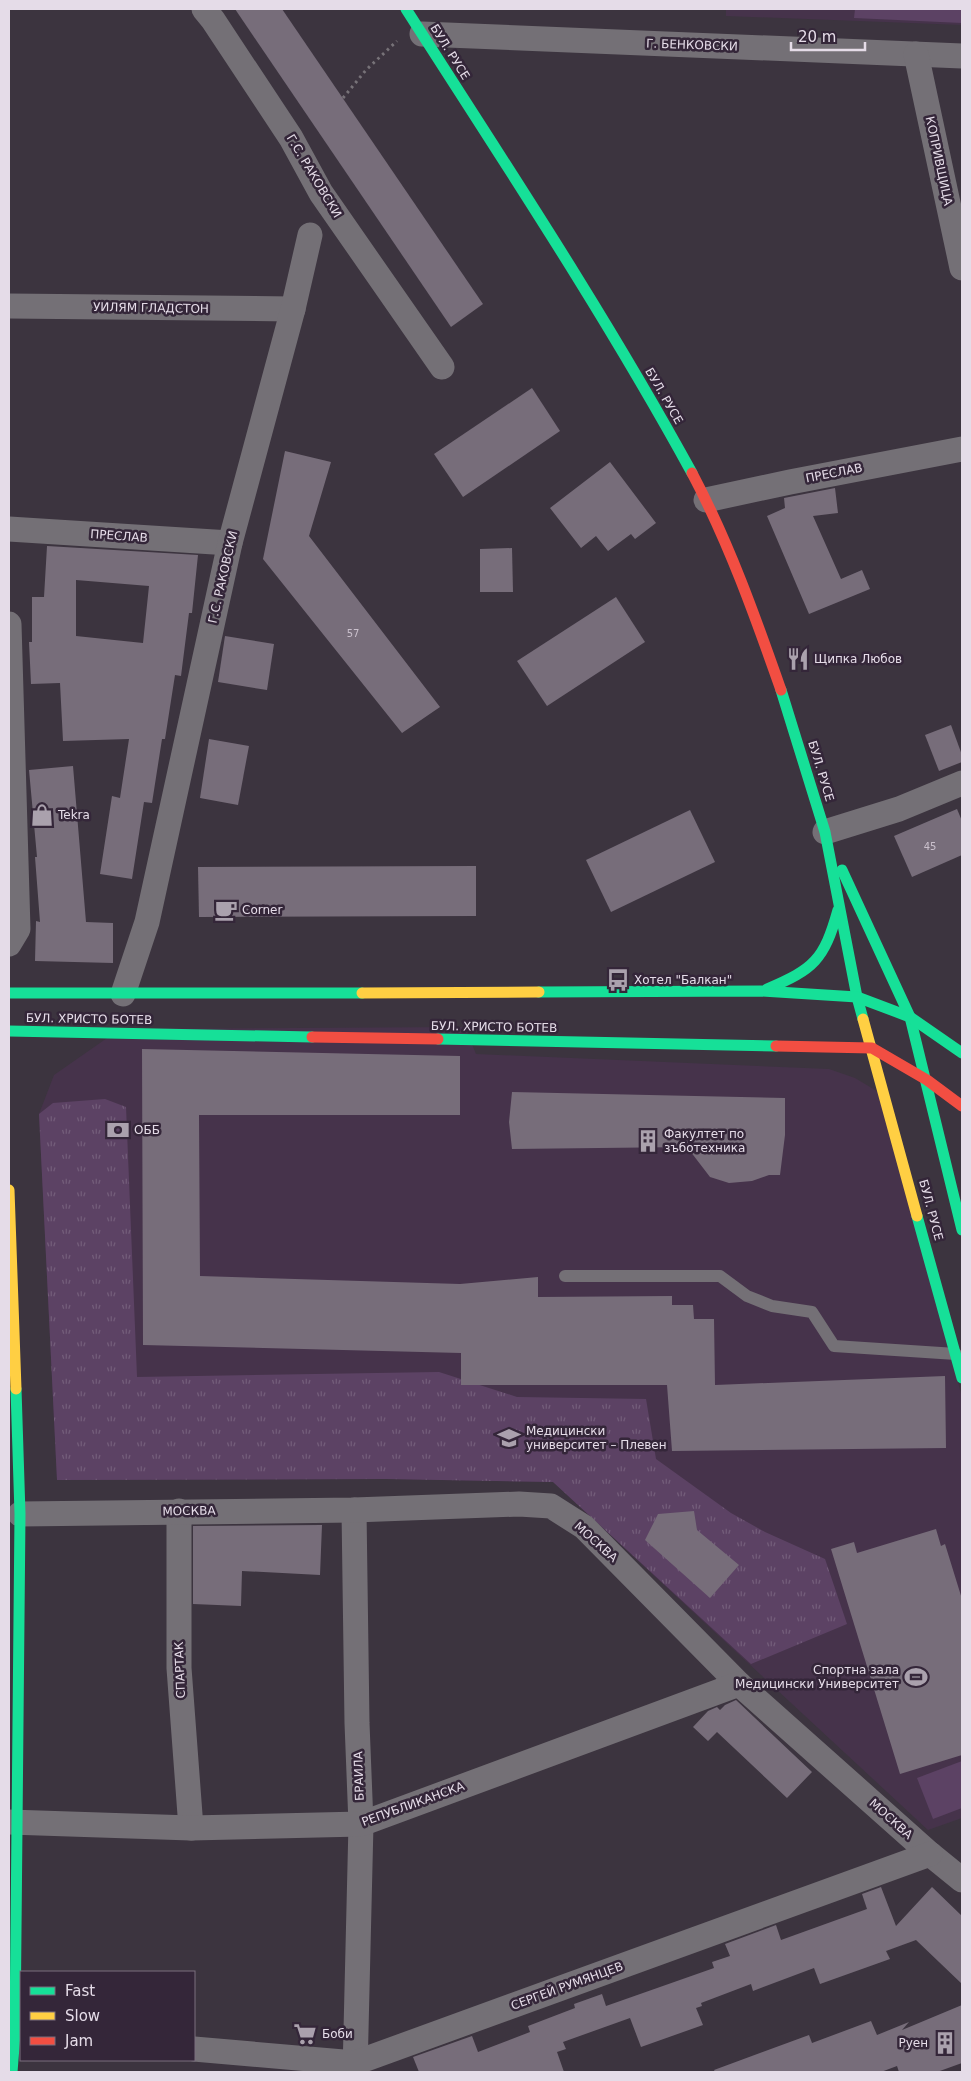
<svg xmlns="http://www.w3.org/2000/svg" width="971" height="2081" font-family="'DejaVu Sans',sans-serif">
	<defs>
		<pattern id="park-tufts" width="24" height="20" patternUnits="userSpaceOnUse" patternTransform="scale(1.25)"><rect width="24" height="20" fill="#5c4264"/><path d="M3 7l-1-3M5 7V3M7 7l1-3M15 17l-1-3M17 17v-4M19 17l1-3" fill="none" stroke="#735d7a"/></pattern>
	</defs>
	<rect width="100%" height="100%" fill="#3c343f"/>
	<g fill="#46334b">
		<path d="M726,9H962V25L726,16Z"/>
		<path d="M465,1027L476,1054L829,1069L855,1078L880,1093L962,1397V1818L928,1830L553,1482L386,1479L57,1480L39,1114L54,1075L120,1029Z"/>
	</g>
	<path fill="url(#park-tufts)" d="M105,1099L126,1107L137,1377L439,1372L517,1397L646,1399L656,1459L731,1513L765,1532L825,1559L847,1624L751,1664L553,1482L386,1479L57,1480L39,1114L53,1103Z"/>
	<g fill="#5c4264">
		<path d="M855,9H962V23L854,18Z"/>
		<path d="M962,1761V1808L933,1819L917,1778Z"/>
	</g>
	<g fill="#776d7a" fill-rule="evenodd">
		<path d="M235,9H282L483,304L451,327Z"/>
		<path d="M532,388L560,431L463,497L434,454Z"/>
		<path d="M285,451L331,462L309,536L440,707L402,733L263,559Z"/>
		<path d="M610,462L656,523L635,539L631,534L608,551L596,536L581,548L550,508Z"/>
		<path d="M835,488L838,513L813,516L841,579L862,570L870,589L809,614L767,516L785,508L784,498Z"/>
		<path d="M47,546L198,555L192,613H189L181,676L175,675L165,739H162L152,803L144,802L132,879L100,874L112,796L120,798L129,739L63,741L60,683L31,684L29,642H32V597H44ZM76,580L149,586L143,643L76,636Z"/>
		<path d="M512,548L513,592H480V549Z"/>
		<path d="M616,597L645,642L547,706L517,661Z"/>
		<path d="M225,636L274,644L267,690L218,682Z"/>
		<path d="M951,725L962,755V762L939,771L925,735Z"/>
		<path d="M209,739L249,746L238,805L200,798Z"/>
		<path d="M73,766L86,922L113,923V963L35,961L36,921L40,922L35,857H37L29,770Z"/>
		<path d="M957,809L962,821V855L912,877L894,836Z"/>
		<path d="M690,810L715,862L611,912L586,860Z"/>
		<path d="M476,866V916L199,917L198,867Z"/>
		<path d="M142,1049L460,1056V1115H199L200,1276L460,1284L538,1277V1297L672,1296V1305H693L694,1319H714L715,1385L945,1376L946,1448L672,1451L667,1385H461V1353L143,1345Z"/>
		<path d="M512,1092L785,1098V1135L780,1175H769L752,1181L729,1183L710,1177L687,1147L512,1149L509,1122Z"/>
		<path d="M694,1511L697,1530L739,1565L710,1598L645,1540L658,1514Z"/>
		<path d="M322,1525L320,1575L242,1571L241,1606L193,1604V1526Z"/>
		<path d="M936,1529L941,1546L945,1544L962,1599V1755L900,1774L831,1549L854,1542L857,1553Z"/>
		<path d="M736,1700L812,1772L787,1798L717,1732L708,1741L693,1727L708,1711L717,1707L720,1710L725,1705Z"/>
		<path d="M881,1887L896,1926L932,1887L962,1916V1984L916,1940L886,1951L890,1959L820,1984L814,1968L753,1991L751,1984L701,2003L702,2006L696,2008L703,2025L641,2047L630,2018L563,2042L566,2049L557,2052L564,2072H419L413,2057L472,2036L478,2052L530,2032L528,2026L575,2008L574,2004L602,1994L606,2006L714,1968L712,1962L730,1956L725,1944L776,1925L781,1940L867,1909L862,1894Z"/>
		<path d="M962,2005V2063L937,2072H899L897,2066L881,2072H715L714,2070L809,2035L812,2043L871,2021L877,2035L909,2022L902,2030Z"/>
	</g>
	<g fill="none" stroke-linecap="round" stroke-linejoin="round">
		<path stroke="#777278" stroke-width="3" stroke-dasharray="2.5 4" stroke-linecap="butt" d="M343,98L366,70L397,41"/>
		<path stroke="#747076" stroke-width="12" d="M565,1276H720L747,1296L772,1306L812,1312L834,1346L956,1354"/>
		<g stroke="#747076" stroke-width="25">
			<path d="M204,9L213,20L291,138L321,193L442,367"/>
			<path d="M422,34L962,56"/>
			<path d="M916,54L962,268"/>
			<path d="M9,306L293,309"/>
			<path d="M706,500L790,482L962,449"/>
			<path d="M9,529L230,543"/>
			<path d="M9,624L18,929L9,944"/>
			<path d="M825,832L899,809L962,783"/>
			<path d="M123,994L147,922L230,543L293,309L310,235"/>
			<path d="M354,1510L357,1723L361,1824L355,2072"/>
			<path d="M179,1511V1668L191,1828"/>
			<path d="M20,1514L354,1510L519,1504L551,1506L584,1527L739,1684L930,1854L962,1880"/>
			<path d="M9,1822L191,1828L361,1824L739,1684"/>
			<path d="M194,2049L355,2063L930,1854"/>
		</g>
		<g stroke="#16e098" stroke-width="11">
			<path d="M406,9C504,162 605,314 692,473"/>
			<path d="M781,690L825,832L857,997L863,1019"/>
			<path d="M842,870L910,1017L962,1230"/>
			<path d="M767,989C814,969 824,960 838,910"/>
			<path d="M539,992L761,991L857,997L910,1017L962,1053"/>
			<path d="M9,993H362"/>
			<path d="M9,1031L312,1037"/>
			<path d="M438,1039L776,1046"/>
			<path d="M917,1216L962,1378"/>
			<path d="M12,2072L15,2034L20,1514L16,1389"/>
		</g>
		<g stroke="#ffcf43" stroke-width="11">
			<path d="M362,993L539,992"/>
			<path d="M863,1019L917,1216"/>
			<path d="M9,1190L16,1389"/>
		</g>
		<g stroke="#f24e42" stroke-width="11">
			<path d="M692,473C729,543 755,616 781,690"/>
			<path d="M312,1037L438,1039"/>
			<path d="M776,1046L872,1048L927,1080L962,1106"/>
		</g>
	</g>
	<defs>
		<symbol id="restaurant-bare" viewBox="-9 -9 18 18"><path d="M-5-6h1v4h1v-4h1v4h1v-4h1v5L-1.5 .5V6h-2V.5L-5-1ZM5-6V6H3V1.5H1.5Q1.5-4 5-6Z" fill="#aaa1ad" stroke="#342639" stroke-width="2.5" paint-order="stroke"/></symbol>
		<symbol id="shop-bare" viewBox="-9 -9 18 18"><path d="M-5-2.5h2.3a2.7 3.5 0 0 1 5.4 0H5L5.5 6h-11ZM-1.5-2.5h3a1.5 2.3 0 0 0-3 0Z" fill="#aaa1ad" stroke="#342639" stroke-width="2.5" paint-order="stroke"/></symbol>
		<symbol id="cafe-bare" viewBox="-9 -9 18 18"><path d="M-5.5-4.5H6V0H3Q3 3.5 0 3.5H-2.5Q-5.5 3.5-5.5 0ZM3-3.2v2h1.7v-2ZM-6 4.5H4V6H-6Z" fill="#aaa1ad" stroke="#342639" stroke-width="2.5" paint-order="stroke"/></symbol>
		<symbol id="bus-bare" viewBox="-9 -9 18 18"><path d="M-5-6H5V4H4V6H2V4H-2V6H-4V4H-5ZM-3.5-4V0h7V-4ZM-3.5 1.2v1.5H-2V1.2ZM2 1.2v1.5H3.5V1.2Z" fill="#aaa1ad" stroke="#342639" stroke-width="2.5" paint-order="stroke"/></symbol>
		<symbol id="bank-bare" viewBox="-9 -9 18 18"><path d="M-6-4H6V4H-6ZM0-2.3a2.3 2.3 0 1 0 0 4.6a2.3 2.3 0 1 0 0-4.6Z" fill="#aaa1ad" stroke="#342639" stroke-width="2.5" paint-order="stroke"/></symbol>
		<symbol id="building-bare" viewBox="-9 -9 18 18"><path d="M-4-6H4V6H1V3H-1V6H-4ZM-2.5-4.3h1.7v1.8h-1.7ZM.8-4.3h1.7v1.8H.8ZM-2.5-1h1.7V.8h-1.7ZM.8-1h1.7V.8H.8Z" fill="#aaa1ad" stroke="#342639" stroke-width="2.5" paint-order="stroke"/></symbol>
		<symbol id="university-bare" viewBox="-9 -9 18 18"><path d="M0-5L7-2L0 1L-7-2ZM-4 1L0 2.5L4 1V4Q0 6-4 4Z" fill="#aaa1ad" stroke="#342639" stroke-width="2.5" paint-order="stroke"/></symbol>
		<symbol id="stadium-bare" viewBox="-9 -9 18 18"><path d="M0-5a6.5 5 0 1 0 0 10a6.5 5 0 1 0 0-10ZM-3.5-1.8h7v3.6h-7Z" fill="#aaa1ad" stroke="#342639" stroke-width="2.5" paint-order="stroke"/></symbol>
		<symbol id="supermarket-bare" viewBox="-9 -9 18 18"><path d="M-6-5.5h2.5l.6 2H6L4.5 2H-2.5L-4.4-4H-6ZM-1.5 3.2a1.3 1.3 0 1 0 .1 0ZM3 3.2a1.3 1.3 0 1 0 .1 0Z" fill="#aaa1ad" stroke="#342639" stroke-width="2.5" paint-order="stroke"/></symbol>
	</defs>
	<g fill-rule="evenodd">
		<use href="#restaurant-bare" x="782" y="643" width="32" height="32"/>
		<use href="#shop-bare" x="26" y="799" width="32" height="32"/>
		<use href="#cafe-bare" x="210" y="894" width="32" height="32"/>
		<use href="#bus-bare" x="602" y="964" width="32" height="32"/>
		<use href="#bank-bare" x="102" y="1114" width="32" height="32"/>
		<use href="#building-bare" x="632" y="1125" width="32" height="32"/>
		<use href="#university-bare" x="493" y="1422" width="32" height="32"/>
		<use href="#stadium-bare" x="900" y="1661" width="32" height="32"/>
		<use href="#supermarket-bare" x="289" y="2018" width="32" height="32"/>
		<use href="#building-bare" x="929" y="2027" width="32" height="32"/>
	</g>
	<g text-anchor="middle" stroke-width="5" stroke-linejoin="round" paint-order="stroke">
		<g font-size="10" fill="#cac0cc">
			<text x="353" y="637">57</text>
			<text x="930" y="850">45</text>
		</g>
		<g font-size="12" fill="#e5dce8" stroke="#342639">
			<text transform="translate(692 45) rotate(2)" y="4">Г. БЕНКОВСКИ</text>
			<text transform="translate(450 52) rotate(58)" y="4">БУЛ. РУСЕ</text>
			<text transform="translate(939 161) rotate(78)" y="4">КОПРИВЩИЦА</text>
			<text transform="translate(314 176) rotate(59)" y="4">Г.С. РАКОВСКИ</text>
			<text transform="translate(151 308) rotate(1)" y="4">УИЛЯМ ГЛАДСТОН</text>
			<text transform="translate(664 396) rotate(60)" y="4">БУЛ. РУСЕ</text>
			<text transform="translate(834 473) rotate(-11)" y="4">ПРЕСЛАВ</text>
			<text transform="translate(119 536) rotate(4)" y="4">ПРЕСЛАВ</text>
			<text transform="translate(223 577) rotate(-77)" y="4">Г.С. РАКОВСКИ</text>
			<text transform="translate(821 771) rotate(73)" y="4">БУЛ. РУСЕ</text>
			<text transform="translate(89 1019) rotate(1)" y="4">БУЛ. ХРИСТО БОТЕВ</text>
			<text transform="translate(494 1027) rotate(1)" y="4">БУЛ. ХРИСТО БОТЕВ</text>
			<text transform="translate(931 1210) rotate(75)" y="4">БУЛ. РУСЕ</text>
			<text transform="translate(189 1511) rotate(-1)" y="4">МОСКВА</text>
			<text transform="translate(596 1542) rotate(42)" y="4">МОСКВА</text>
			<text transform="translate(180 1670) rotate(-92)" y="4">СПАРТАК</text>
			<text transform="translate(359 1776) rotate(-92)" y="4">БРАИЛА</text>
			<text transform="translate(413 1804) rotate(-20)" y="4">РЕПУБЛИКАНСКА</text>
			<text transform="translate(891 1819) rotate(42)" y="4">МОСКВА</text>
			<text transform="translate(567 1986) rotate(-20)" y="4">СЕРГЕЙ РУМЯНЦЕВ</text>
		</g>
		<g font-size="12" fill="#e5dce8" stroke="#342639" text-anchor="start">
			<text x="814" y="663">Щипка Любов</text>
			<text x="58" y="819">Tekra</text>
			<text x="242" y="914">Corner</text>
			<text x="634" y="984">Хотел "Балкан"</text>
			<text x="134" y="1134">ОББ</text>
			<text x="664" y="1138">Факултет по<tspan x="664" dy="14">зъботехника</tspan></text>
			<text x="526" y="1435">Медицински<tspan x="526" dy="14">университет – Плевен</tspan></text>
			<text x="899" y="1674" text-anchor="end">Спортна зала<tspan x="899" dy="14">Медицински Университет</tspan></text>
			<text x="322" y="2038">Боби</text>
			<text x="928" y="2047" text-anchor="end">Руен</text>
		</g>
	</g>
	<rect width="971" height="2081" fill="none" stroke="#e5dce8" stroke-width="20"/>
	<rect x="20" y="1971" width="175" height="90" fill="#342639" stroke="#7b6f7f"/>
	<rect x="30" y="1987" width="25" height="8" fill="#16e098" stroke="#7b6f7f"/>
	<text x="65" y="1996" font-size="15" fill="#e5dce8">Fast</text>
	<rect x="30" y="2012" width="25" height="8" fill="#ffcf43" stroke="#7b6f7f"/>
	<text x="65" y="2021" font-size="15" fill="#e5dce8">Slow</text>
	<rect x="30" y="2037" width="25" height="8" fill="#f24e42" stroke="#7b6f7f"/>
	<text x="65" y="2046" font-size="15" fill="#e5dce8">Jam</text>
	<path d="M791 42v8h74v-8" fill="none" stroke="#e5dce8" stroke-width="2.5"/>
	<text x="798" y="42" font-size="15" fill="#e5dce8" stroke="#342639" stroke-width="4" paint-order="stroke">20 m</text>
</svg>
